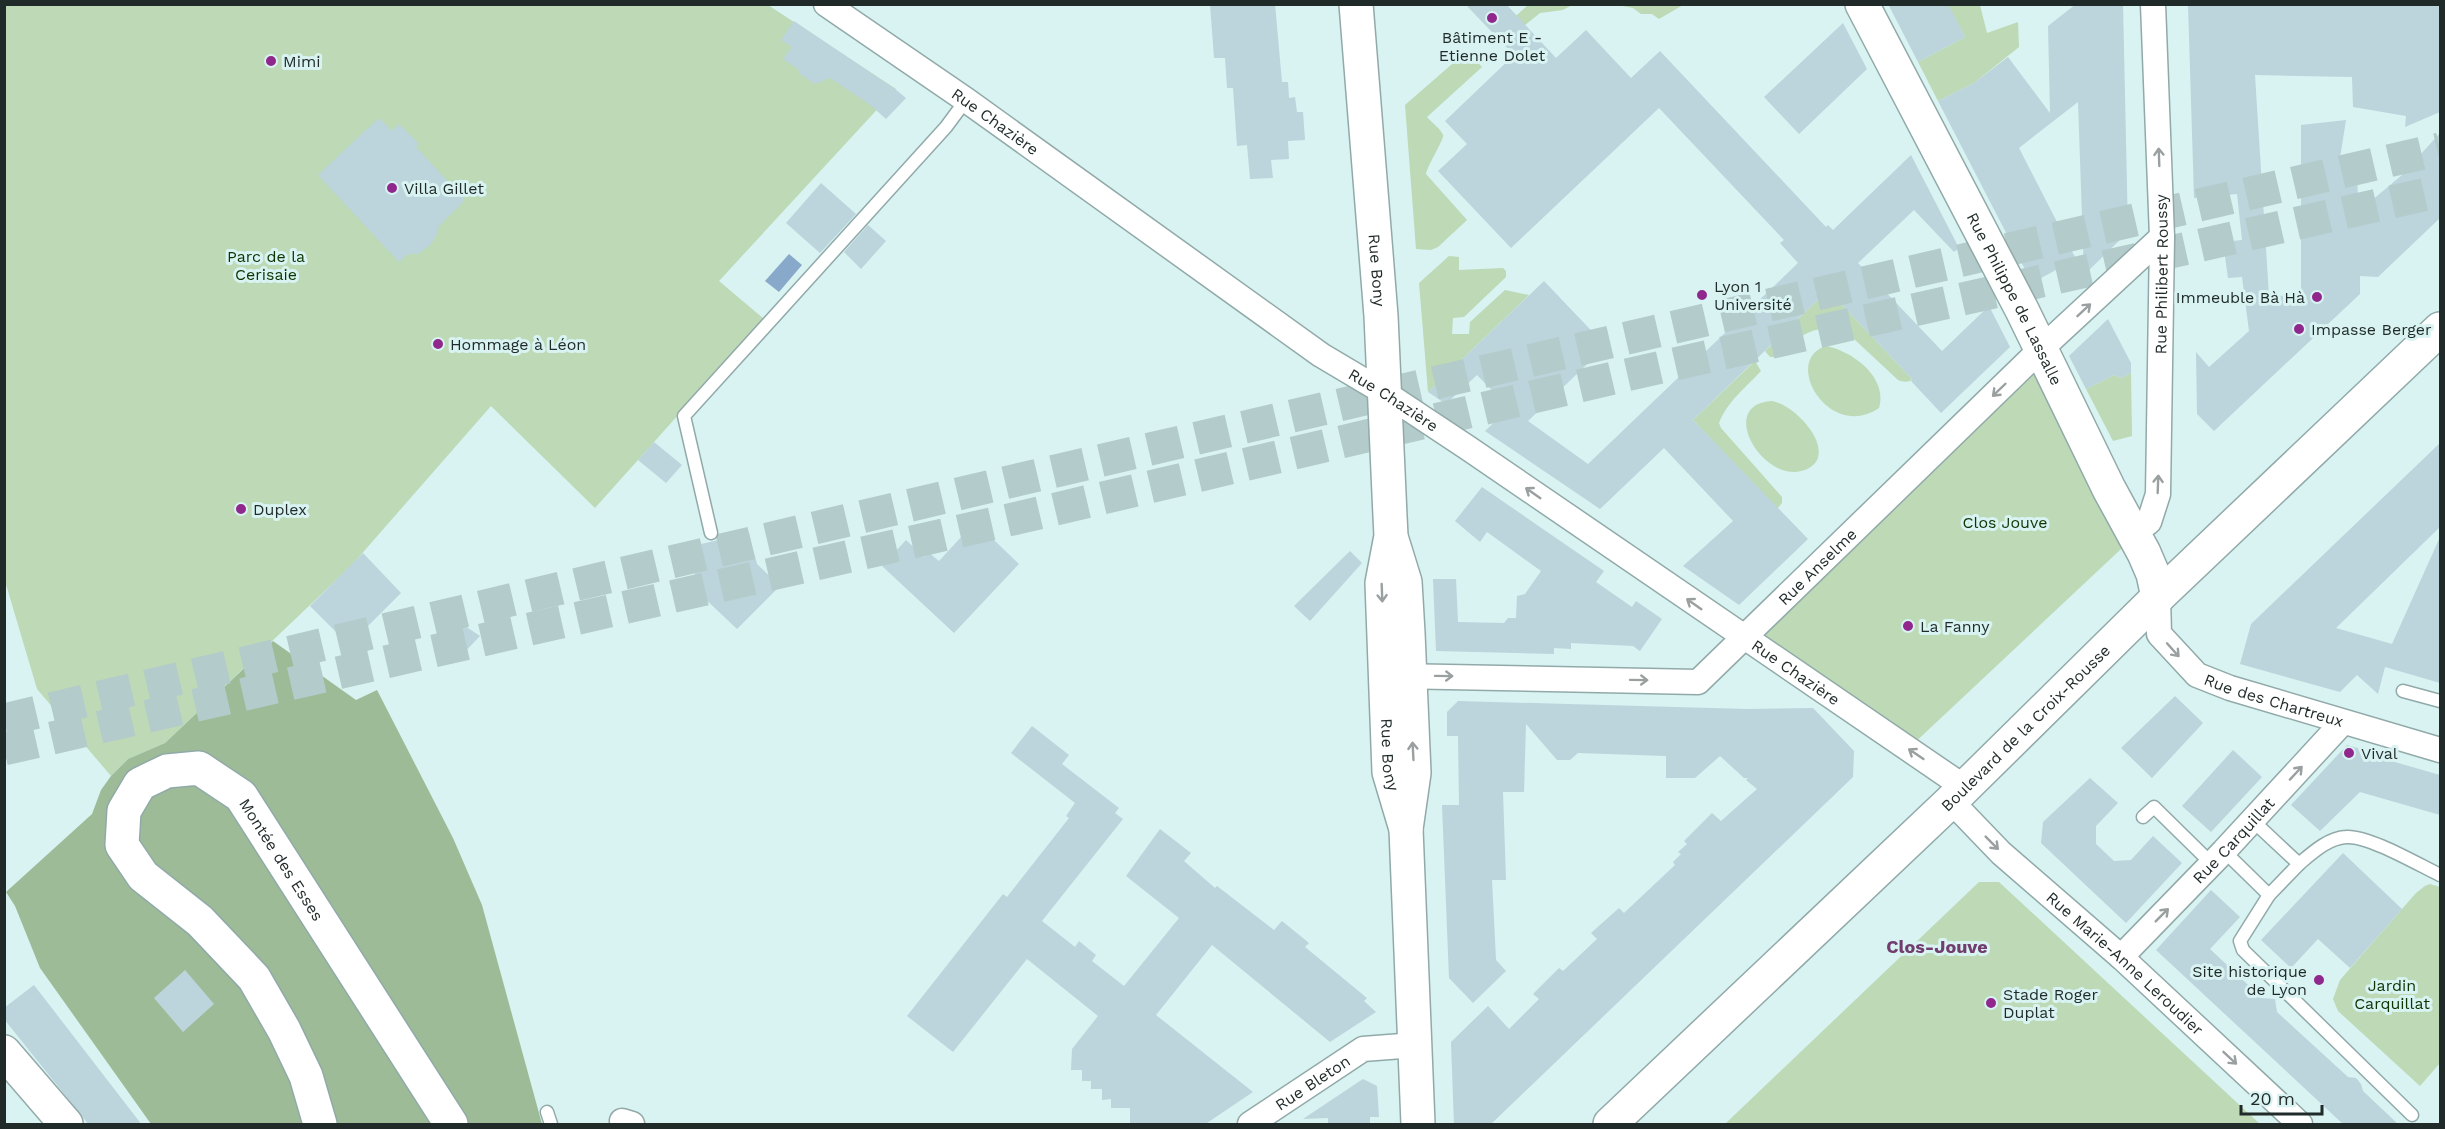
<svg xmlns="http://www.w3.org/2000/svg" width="2445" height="1129" font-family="'Work Sans',sans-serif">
	<rect width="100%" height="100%" fill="#d8f3f2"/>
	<g fill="#bdd9b6">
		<path d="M4,5H768L896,89L719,281L764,319L595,508L491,406L351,566L165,743L128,759L111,776L37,689L5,581Z"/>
		<path d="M1528,5H1572L1563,10L1540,13L1525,25L1495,35Z"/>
		<path d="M1617,5H1683L1659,19L1652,14H1641L1633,8Z"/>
		<path d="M1948,5H1980L1987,33L2018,22L2019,47L1974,83L1938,101L1918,62L1965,37Z"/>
		<path d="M1467,51L1482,67L1427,117C1431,122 1441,129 1443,135C1445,138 1428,164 1426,174L1467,220L1438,247L1431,250L1416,249L1405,105Z"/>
		<path d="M1449,256L1459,257V270L1503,268L1506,271V277L1464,317L1453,318L1452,334H1469L1470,322L1505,290L1529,295L1428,392L1419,283Z"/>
		<path d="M1828,290L1912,379C1909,383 1903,382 1898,380L1853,338C1823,316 1797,337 1774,357H1770L1765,351Z"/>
		<path d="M1826,346C1852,351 1888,377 1879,408C1829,442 1781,360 1826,346Z"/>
		<path d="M2041,351L2136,535L1910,747L1744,637Z"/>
		<path d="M1755,361L1761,371C1746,387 1727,402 1719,423L1721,428L1782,497V503L1777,509L1693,420Z"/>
		<path d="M2131,373L2132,436L2113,441L2086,389L2114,375L2121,378Z"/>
		<path d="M1772,401C1801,407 1843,460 1801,471C1761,481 1717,404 1772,401Z"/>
		<path d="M1979,882H1999L2260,1124H1725Z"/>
		<path d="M2430,884L2440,887V1063L2420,1086L2338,1011L2333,999L2340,980L2416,893L2425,886Z"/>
	</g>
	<path fill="#9dbb97" d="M273,641L356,700L377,690L453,838L482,905L542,1124H151L40,968L15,906L6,892L92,814L101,790L111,776L128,759L165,743Z"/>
	<path fill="#88a9c9" d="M789,254L802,265L779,292L765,281Z"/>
	<g fill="#bcd4dc">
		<path d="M1210,4H1275L1282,82H1288L1289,98L1295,97L1297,112H1303L1305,140L1288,141L1289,159L1271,160L1273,178L1250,179L1247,145L1237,146L1233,88H1227L1225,58H1214Z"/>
		<path d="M1465,4H1506L1556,58L1586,30L1631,78L1660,51L1826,227L1828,225L1833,230L1911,155L1959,248L1954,252L1914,210L1858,263L1942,351L1989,306L2010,347L1941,413L1911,381L1912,379L1828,290L1693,420L1808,539L1739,605L1683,566L1733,521L1664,448L1600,509L1485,431L1509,408L1477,375L1446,404L1428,392L1544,281L1606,346L1528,421L1588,464L1798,263L1780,243L1784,240L1659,108L1511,248L1438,171L1467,144L1445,121L1514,55Z"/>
		<path d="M1888,4H1948L1965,37L1918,62Z"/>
		<path d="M2076,4H2123L2128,232L2084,275L2078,102L2019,148L2076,259L2032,283L1938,101L1974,83L2008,57L2050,113L2048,26Z"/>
		<path d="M2188,4H2440V112L2405,127L2406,116L2353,107L2352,77L2255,75L2269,296L2301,295V125L2346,120L2340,158L2357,156L2358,212L2402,175L2440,133V218L2378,277L2360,276V294L2214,431L2197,414L2196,352L2209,367L2249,331L2242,277L2228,278L2223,242L2242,240L2237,194L2194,198Z"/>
		<path d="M794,21L895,89L906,98L886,119L869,104L830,78L815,84L800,74L798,69L783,59L792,47L781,40Z"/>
		<path d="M1843,23L1867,69L1799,134L1764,97Z"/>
		<path d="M379,118L392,131L399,124L419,144L416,147L465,200L439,226L436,236L430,245L418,254H408L399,262L318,175Z"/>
		<path d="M821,183L856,214L820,253L786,223Z"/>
		<path d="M868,225L886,241L861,269L844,252Z"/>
		<path d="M2108,319L2131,363V373L2121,378L2114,375L2086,389L2069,356Z"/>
		<path d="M654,442L682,465L666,483L638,460Z"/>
		<path d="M2440,443V527L2336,628L2392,644L2440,537V683L2385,667L2378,694L2357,675L2340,692L2240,664L2251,624Z"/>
		<path d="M1482,487L1604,571L1596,582L1632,607L1636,601L1662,619L1640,651L1633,646L1571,643V649L1554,648V654L1436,651L1433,579H1456L1458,622L1504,623L1508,618H1516L1517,596L1525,594L1541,571L1487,532L1480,542L1455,521Z"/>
		<path d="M975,522L1019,564L954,633L882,566L906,540L924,557L928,552L939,561Z"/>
		<path d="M749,533L757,564L780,586L737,629L700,594L688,547Z"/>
		<path d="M1350,551L1362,563L1310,621L1294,606Z"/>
		<path d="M363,553L401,593L349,645L310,606Z"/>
		<path d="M462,624L480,636L457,660L444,644Z"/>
		<path d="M2175,696L2203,723L2152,778L2121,748Z"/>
		<path d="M1458,701L1747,709L1813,708L1854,751L1853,777L1490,1125H1454L1451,1042L1488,1006L1509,1029L1539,999L1533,994L1559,968L1563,971L1597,939L1591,933L1619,908L1624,913L1675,865L1673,862L1681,854L1678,852L1687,844L1684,841L1712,813L1721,821L1757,789L1746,780L1748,778H1744L1720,756L1695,778H1666V756L1578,753L1570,760H1557L1526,724L1524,792H1503L1506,880H1492L1496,960L1506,971L1473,1003L1449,978L1442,805H1459L1458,736H1447V712Z"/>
		<path d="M1032,726L1069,755L1062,764L1119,808L1115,813L1123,819L1042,921L1075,947L1079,941L1096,955L1092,961L1124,986L1179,918L1126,876L1160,829L1191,853L1184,861L1215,888L1217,886L1274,930L1282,921L1309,943L1305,947L1367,998L1364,1001L1376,1012L1330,1042L1212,945L1156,1015L1253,1092L1204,1125H1130V1108H1111V1099L1102,1100V1089H1091V1081H1082V1070H1071L1072,1049L1098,1016L1027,959L953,1052L907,1016L1003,894L1007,897L1069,818L1066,816L1075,803L1011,753Z"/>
		<path d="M2347,745L2368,751L2367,754L2440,775V815L2360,792L2320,831L2291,805Z"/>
		<path d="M2233,750L2262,777L2211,832L2182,806Z"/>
		<path d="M2090,778L2118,803L2096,826V844L2114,861L2131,860L2153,836L2182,863L2126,923L2041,843L2043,822Z"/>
		<path d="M2343,853L2402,909L2350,968L2318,939L2291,968L2261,940Z"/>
		<path d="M2211,890L2240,917L2210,949L2262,998L2275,999L2277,1012L2348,1077L2356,1078L2361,1084L2363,1091L2399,1125H2344L2156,950Z"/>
		<path d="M185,970L214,1004L183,1032L154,998Z"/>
		<path d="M34,985L142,1125H89L4,1019V1008Z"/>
		<path d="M1363,1079L1377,1086L1379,1117H1370V1125H1328V1118L1303,1119Z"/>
	</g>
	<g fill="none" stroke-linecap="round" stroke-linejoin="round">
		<g stroke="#b3cbca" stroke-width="33" stroke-dasharray="33 16" stroke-linecap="butt">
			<path d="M4,720L1017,480L2440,149"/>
			<path d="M4,749L1026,516L1622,376L2440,191"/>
		</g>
		<defs>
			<g id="lane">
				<path d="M711,533L684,416L946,127L966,100"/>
				<path d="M2403,691L2440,701"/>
				<path d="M2143,817L2154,807L2212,864"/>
				<path d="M2253,821L2299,864C2312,853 2328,838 2346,837C2368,835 2419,865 2440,875"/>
				<path d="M2224,851L2269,895L2240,941L2243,950L2412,1115"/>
				<path d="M2269,895L2299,864"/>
				<path d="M547,1112L551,1124"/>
			</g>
			<g id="street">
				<path id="s1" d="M826,4L966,100L1321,355L1385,393L1468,448L1964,787"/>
				<path id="s2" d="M2133,532L2149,522L2158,494L2162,237L2153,4"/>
				<path id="s3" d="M2158,597L2159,634L2197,675L2230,688L2440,750"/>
				<path id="s4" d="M1396,676L1698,682L2041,349L2162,237"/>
				<path id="s5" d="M1951,801L2001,853L2121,957L2300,1124"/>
				<path id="s6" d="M2121,957L2224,851L2343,722"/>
				<path d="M622,1121L632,1124"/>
				<path id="s7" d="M1250,1124L1363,1049L1415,1045"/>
			</g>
			<g id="secondary">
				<path id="s8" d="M1356,4L1381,316L1390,516L1391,536L1382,583L1389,772L1406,829"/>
				<path id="s9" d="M1862,4L2022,310L2109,489L2144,553L2153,574L2158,597"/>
				<path d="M1392,540L1405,582L1408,633L1414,773L1406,829L1418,1124"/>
				<path d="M4,1052L66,1124"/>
				<path id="s10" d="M320,1124L306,1076L284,1030L254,978L200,921L143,876L122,845L124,811L140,784L167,771L199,768L241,796L451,1124"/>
				<path id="s11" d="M1610,1124L1951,801L2158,597L2440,329"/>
			</g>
		</defs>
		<use href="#lane" stroke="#91aaa9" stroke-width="15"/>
		<use href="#street" stroke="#91aaa9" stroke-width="27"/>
		<use href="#secondary" stroke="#91aaa9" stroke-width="36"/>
		<use href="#lane" stroke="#fff" stroke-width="12"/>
		<use href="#street" stroke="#fff" stroke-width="24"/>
		<use href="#secondary" stroke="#fff" stroke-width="33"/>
	</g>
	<defs><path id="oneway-shaft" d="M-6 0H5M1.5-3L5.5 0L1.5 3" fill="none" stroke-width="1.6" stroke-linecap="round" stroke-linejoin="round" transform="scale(1.5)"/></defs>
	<g stroke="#9a9f9f">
		<use href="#oneway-shaft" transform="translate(2159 157) rotate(-92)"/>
		<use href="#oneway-shaft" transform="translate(2084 310) rotate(-43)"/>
		<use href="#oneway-shaft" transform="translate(1999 390) rotate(136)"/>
		<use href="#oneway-shaft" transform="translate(2158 484) rotate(-88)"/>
		<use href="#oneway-shaft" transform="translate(1533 493) rotate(-145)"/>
		<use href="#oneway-shaft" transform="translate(1382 593) rotate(88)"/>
		<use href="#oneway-shaft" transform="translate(1694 604) rotate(-145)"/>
		<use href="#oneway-shaft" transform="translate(2173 650) rotate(48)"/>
		<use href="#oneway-shaft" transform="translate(1444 676) rotate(1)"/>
		<use href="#oneway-shaft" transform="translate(1639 680) rotate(1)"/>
		<use href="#oneway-shaft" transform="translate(1413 751) rotate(-93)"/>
		<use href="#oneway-shaft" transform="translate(1916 754) rotate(-146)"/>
		<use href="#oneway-shaft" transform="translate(2296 773) rotate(-47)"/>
		<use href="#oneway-shaft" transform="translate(1992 843) rotate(45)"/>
		<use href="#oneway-shaft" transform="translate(2162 915) rotate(-45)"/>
		<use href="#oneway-shaft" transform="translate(2230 1058) rotate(43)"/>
	</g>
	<g fill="#90278c" stroke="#d8f3f2" stroke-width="2">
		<circle cx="1492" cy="18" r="6"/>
		<circle cx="271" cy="61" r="6"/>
		<circle cx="392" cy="188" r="6"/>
		<circle cx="1702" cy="295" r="6"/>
		<circle cx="2317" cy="297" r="6"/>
		<circle cx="2299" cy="329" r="6"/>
		<circle cx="438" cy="344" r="6"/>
		<circle cx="241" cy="509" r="6"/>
		<circle cx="1908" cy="626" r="6"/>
		<circle cx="2349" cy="753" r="6"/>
		<circle cx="2319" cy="980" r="6"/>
		<circle cx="1991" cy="1003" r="6"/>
	</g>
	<g text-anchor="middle" stroke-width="6" stroke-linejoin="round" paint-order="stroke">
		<g font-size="16" fill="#1f2a29" stroke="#d8f3f2" text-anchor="start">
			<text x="1492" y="43" text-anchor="middle">Bâtiment E -<tspan x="1492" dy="18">Etienne Dolet</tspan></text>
			<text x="283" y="67">Mimi</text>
			<text x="404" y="194">Villa Gillet</text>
			<text x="1714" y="292">Lyon 1<tspan x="1714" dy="18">Université</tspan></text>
			<text x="2305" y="303" text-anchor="end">Immeuble Bà Hà</text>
			<text x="2311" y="335">Impasse Berger</text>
			<text x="450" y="350">Hommage à Léon</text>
			<text x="253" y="515">Duplex</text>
			<text x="1920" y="632">La Fanny</text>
			<text x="2361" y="759">Vival</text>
			<text x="2307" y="977" text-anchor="end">Site historique<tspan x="2307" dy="18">de Lyon</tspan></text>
			<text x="2003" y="1000">Stade Roger<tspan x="2003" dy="18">Duplat</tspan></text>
		</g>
		<g font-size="16" fill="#1f2a29" stroke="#d8f3f2">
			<text dy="6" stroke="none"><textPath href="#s1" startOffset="206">Rue Chazière</textPath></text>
			<text dy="6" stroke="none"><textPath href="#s8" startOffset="267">Rue Bony</textPath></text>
			<text dy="6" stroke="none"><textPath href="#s2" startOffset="268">Rue Philibert Roussy</textPath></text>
			<text dy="6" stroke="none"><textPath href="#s9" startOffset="332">Rue Philippe de Lassalle</textPath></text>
			<text dy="6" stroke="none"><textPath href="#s1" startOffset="692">Rue Chazière</textPath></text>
			<text dy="6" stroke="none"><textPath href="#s4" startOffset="468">Rue Anselme</textPath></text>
			<text dy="6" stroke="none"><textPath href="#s1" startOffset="1178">Rue Chazière</textPath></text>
			<text dy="6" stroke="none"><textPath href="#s3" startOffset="174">Rue des Chartreux</textPath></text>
			<text dy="6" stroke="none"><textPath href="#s11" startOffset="574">Boulevard de la Croix-Rousse</textPath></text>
			<text dy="6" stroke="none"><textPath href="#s8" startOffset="753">Rue Bony</textPath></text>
			<text dy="6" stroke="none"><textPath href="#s6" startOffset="162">Rue Carquillat</textPath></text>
			<text dy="6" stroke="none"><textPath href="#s10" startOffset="603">Montée des Esses</textPath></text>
			<text dy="6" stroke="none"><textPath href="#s5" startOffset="238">Rue Marie-Anne Leroudier</textPath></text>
			<text dy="6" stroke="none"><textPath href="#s7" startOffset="75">Rue Bleton</textPath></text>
		</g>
		<g font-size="16" fill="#0d3502" stroke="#d8f3f2">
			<text x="266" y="262">Parc de la<tspan x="266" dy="18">Cerisaie</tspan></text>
			<text x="2005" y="528">Clos Jouve</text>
			<text x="2392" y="991">Jardin<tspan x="2392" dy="18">Carquillat</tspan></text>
		</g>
		<g font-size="18" font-weight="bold" fill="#713d6e" stroke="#d8f3f2">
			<text x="1937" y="953">Clos-Jouve</text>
		</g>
	</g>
	<rect width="2445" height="1129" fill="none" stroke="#1f2a29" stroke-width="12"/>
	<path d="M2241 1105v9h81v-9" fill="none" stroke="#1f2a29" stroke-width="3"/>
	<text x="2250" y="1105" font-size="18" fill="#1f2a29" stroke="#d8f3f2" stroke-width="4.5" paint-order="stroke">20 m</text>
</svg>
